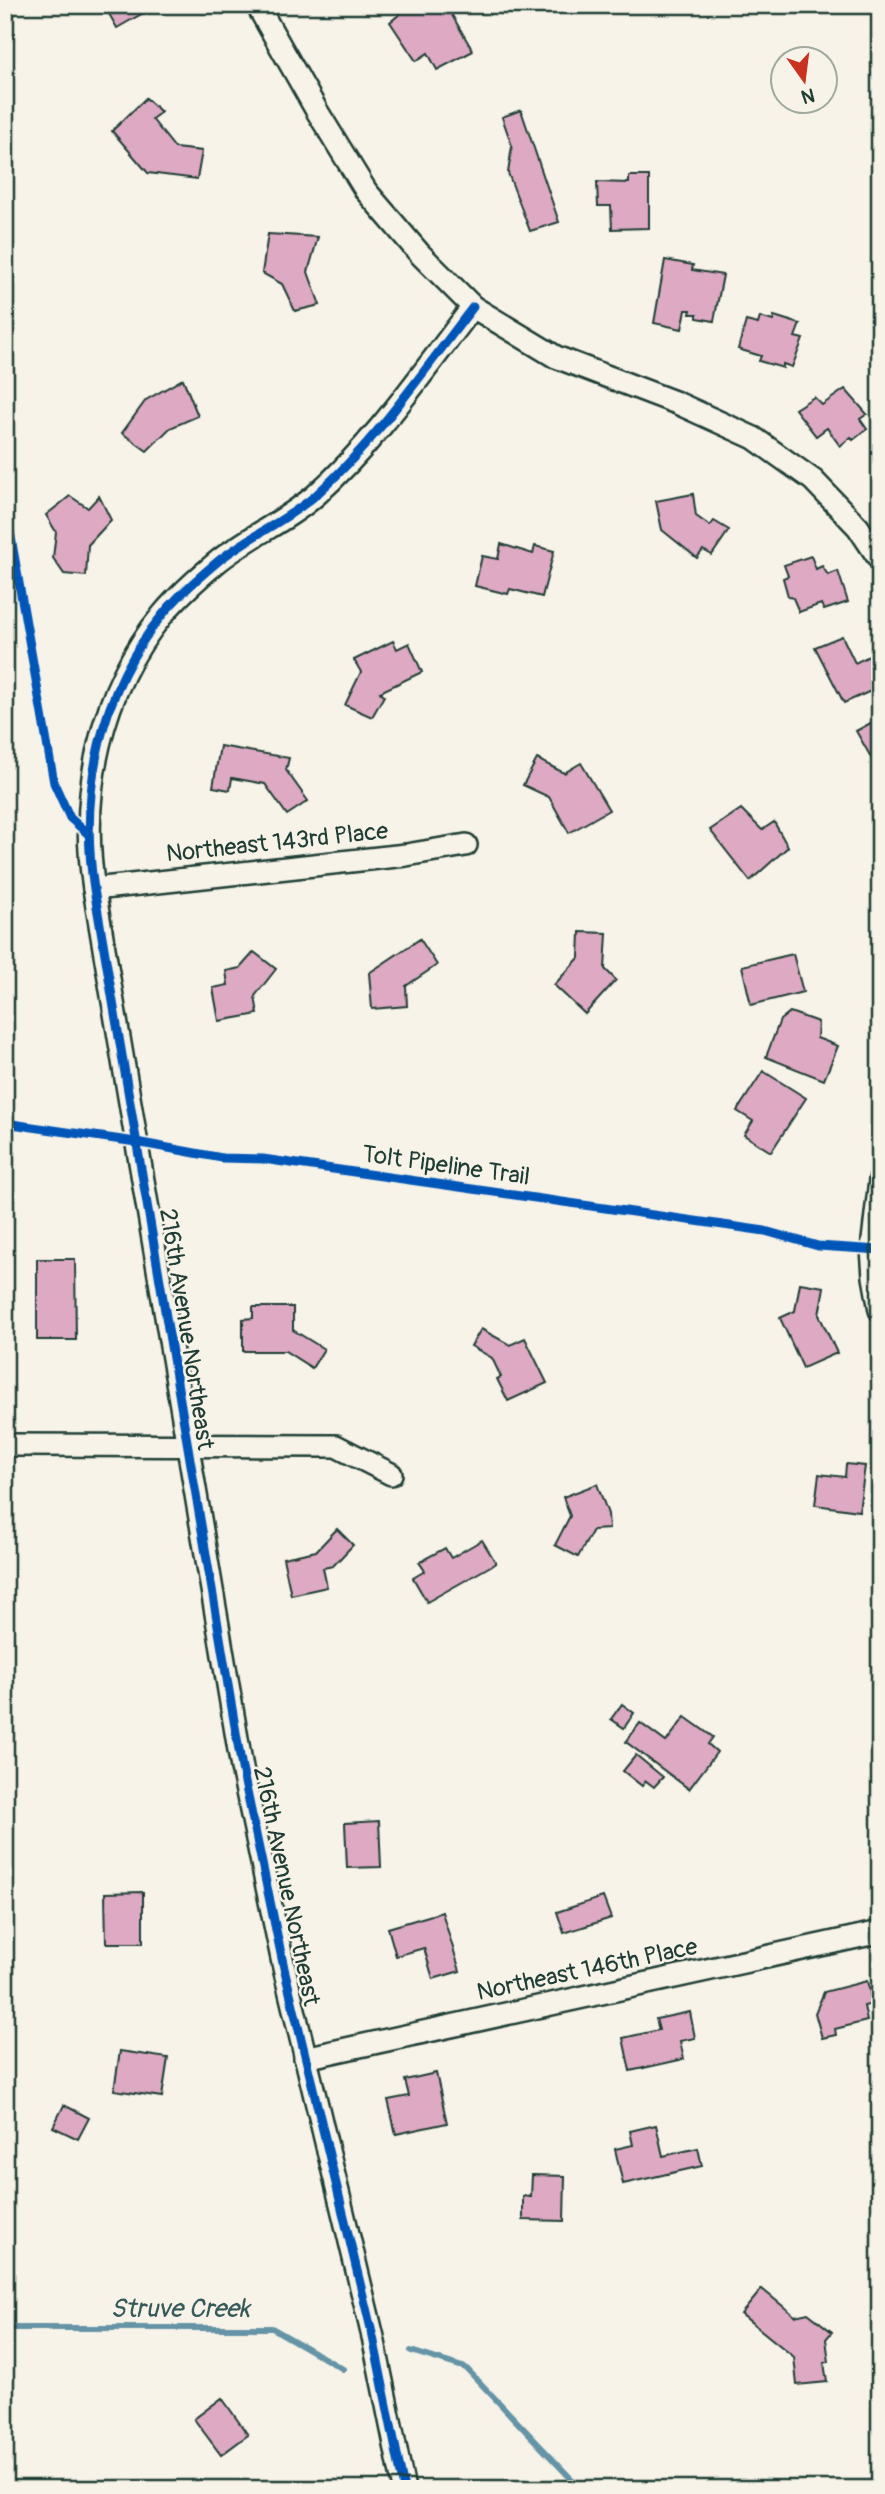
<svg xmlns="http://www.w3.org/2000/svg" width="885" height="2494" font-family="Pangolin,sans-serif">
	<rect width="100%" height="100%" fill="#f7f3e8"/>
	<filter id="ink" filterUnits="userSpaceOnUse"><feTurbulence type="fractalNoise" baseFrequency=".0143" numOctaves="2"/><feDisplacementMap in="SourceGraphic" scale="14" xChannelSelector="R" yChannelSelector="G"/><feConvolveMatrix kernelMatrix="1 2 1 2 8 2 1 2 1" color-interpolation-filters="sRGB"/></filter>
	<g filter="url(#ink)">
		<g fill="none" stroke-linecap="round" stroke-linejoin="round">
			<g stroke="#6594a7" stroke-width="6">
				<path d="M5,2328H272L343,2369"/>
				<path d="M411,2351L466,2368L581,2489"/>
			</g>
		</g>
		<g fill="#dea9c3" stroke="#1f3d34" stroke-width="2">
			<path d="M104,5H148L150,9L117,28Z"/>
			<path d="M393,5H446L473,51L437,70L428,53L416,61L390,22L400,14Z"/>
			<path d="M146,98L161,112L152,119L175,148L202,151L197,179L148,173L112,131Z"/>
			<path d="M521,110L559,222L530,231L508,173L512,146L502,117Z"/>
			<path d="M629,176H649V228L612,229L611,206H598L597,182L629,183Z"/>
			<path d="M268,234L318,237L308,272L320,305L295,311L282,284L262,273Z"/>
			<path d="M665,260L693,265L692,270L723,275L714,321L697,318V314H690L691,310H686L682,329L654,323Z"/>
			<path d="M774,316L800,324L795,337L803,339L792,367L783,364V368L759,361L761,356L738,349L746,321L758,324L760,317L773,321Z"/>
			<path d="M183,379L198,416L170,428L147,451L122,433L146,400Z"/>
			<path d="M845,389L867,414L860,419L867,429L853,440L851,437L840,446L827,428L816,436L795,409L814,397L822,405Z"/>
			<path d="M693,494L696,516L710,526L714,521L729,530L712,555L703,550L697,558L662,530L656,501Z"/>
			<path d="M70,496L88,508L99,496L111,520L88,545L86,576L64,574L53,558L56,532L46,515Z"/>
			<path d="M501,544L533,554L535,546L554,551L542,597L510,589L508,594L475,586L482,556L498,559Z"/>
			<path d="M811,556L816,569L822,566L828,575L838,571L848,602L824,610L821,604L799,612L793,598L788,596L783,578L788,576L784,565Z"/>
			<path d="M842,636L855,663L871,655L880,675V687L844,703L815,647Z"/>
			<path d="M393,641L397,649L409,643L422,672L380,692L384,696L372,717L345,705L361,672L354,660Z"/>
			<path d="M880,718V773L856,731Z"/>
			<path d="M220,746L289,758L286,770L308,801L287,815L265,784L232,778L230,790L213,787Z"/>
			<path d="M537,759L564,773L581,763L609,810L569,833L549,797L523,785Z"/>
			<path d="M741,809L762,830L774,822L788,847L750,881L710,830Z"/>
			<path d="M580,932L607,933L605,969L616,980L585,1014L554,985L579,958Z"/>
			<path d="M420,939L437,965L406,986L407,1006L372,1009L369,973Z"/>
			<path d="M254,952L276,969L255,996L258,1014L219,1021L213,988L228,985L226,971L240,968Z"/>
			<path d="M793,954L803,992L751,1005L742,966Z"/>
			<path d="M790,1012L818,1022L817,1038L838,1046L824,1080L766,1057L780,1020Z"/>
			<path d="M763,1071L806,1098L771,1152L744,1135L753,1121L737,1111Z"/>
			<path d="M37,1259H75L76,1340H37Z"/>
			<path d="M800,1283L824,1287L819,1315L837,1353L803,1368L780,1318L795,1311Z"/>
			<path d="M253,1307H293V1330L324,1349L312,1368L285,1351H243V1319L253,1318Z"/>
			<path d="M481,1329L510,1345L525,1338L547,1383L508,1401L497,1379L501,1377L492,1358L471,1346Z"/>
			<path d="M846,1464L865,1466L859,1511L815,1505L819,1474L845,1477Z"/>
			<path d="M597,1484L608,1514L609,1529L593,1530L578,1557L555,1545L570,1516L563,1497Z"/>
			<path d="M337,1529L353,1545L333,1566L323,1568L327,1587L291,1595L283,1558L316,1551Z"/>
			<path d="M482,1540L496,1563L427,1602L413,1578L425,1571L419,1562L445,1548L451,1558Z"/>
			<path d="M622,1704L634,1713L624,1728L611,1719Z"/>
			<path d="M685,1717L713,1737L708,1744L717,1752L689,1789L626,1742L640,1723L666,1742Z"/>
			<path d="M636,1755L663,1777L654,1787L646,1781L642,1786L623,1771Z"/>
			<path d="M379,1821L381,1867L347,1868L345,1823Z"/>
			<path d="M143,1892V1943H106L105,1893Z"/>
			<path d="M603,1897L611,1918L564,1933L557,1912Z"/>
			<path d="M442,1912L460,1971L433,1979L424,1948L396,1956L388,1928Z"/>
			<path d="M867,1981L873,2004L864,2006L867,2021L835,2029L836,2035L822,2038L815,2013L824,1992Z"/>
			<path d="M690,2012L695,2038L680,2041L684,2059L630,2071L623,2038L659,2030L656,2019Z"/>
			<path d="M120,2051L168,2058L162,2097L114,2090Z"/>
			<path d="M436,2073L447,2123L396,2134L388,2100L409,2096L405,2080Z"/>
			<path d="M64,2105L89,2118L78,2139L53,2127Z"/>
			<path d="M656,2125L663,2156L698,2148L702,2166L623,2184L615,2149L633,2145L630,2131Z"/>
			<path d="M532,2175L565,2176L564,2221L523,2220V2196L531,2197Z"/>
			<path d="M762,2289L795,2316L808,2313L832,2332L826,2339L829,2362L824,2363L827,2382L797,2385L794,2357L741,2314Z"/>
			<path d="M222,2398L248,2435L221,2455L194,2419Z"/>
		</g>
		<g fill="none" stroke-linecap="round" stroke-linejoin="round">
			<defs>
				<g id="minor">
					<path d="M257,5L317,111L366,191L420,254L473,307L556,357L677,403L754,438L813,480L858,527L880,560"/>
					<path d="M94,889L406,855L466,845"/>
					<path d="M880,1180L872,1249L874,1277L880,1310"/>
					<path d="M5,1445L336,1446L391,1474"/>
					<path d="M305,2058L880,1932"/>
					<path d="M404,2489L373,2337L284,1968L242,1768L94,889C79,793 100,690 163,614C178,596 198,578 216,563C247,537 287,521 317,494C377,440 424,370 473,307"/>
				</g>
			</defs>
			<use href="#minor" stroke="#1f3d34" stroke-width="26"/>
			<use href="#minor" stroke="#f7f3e8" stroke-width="21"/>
			<defs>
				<g id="cycleway">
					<path d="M5,503L54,783L70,818L88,834"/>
					<path d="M5,1123L136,1142L222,1158L263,1159L765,1231L818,1246L880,1250"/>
					<path d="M404,2489L373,2337L284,1968L242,1768L94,889C79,793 100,690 163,614C178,596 198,578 216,563C247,537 287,521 317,494C377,440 424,370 473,307"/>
				</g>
			</defs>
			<use href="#cycleway" stroke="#f7f3e8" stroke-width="13"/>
			<use href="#cycleway" stroke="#0057b8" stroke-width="9"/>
		</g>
	</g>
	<g text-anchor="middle" stroke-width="5" stroke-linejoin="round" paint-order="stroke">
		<g font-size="24" fill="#1f3d34" stroke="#f7f3e8">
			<text transform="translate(277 842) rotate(-6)" y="8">Northeast 143rd Place</text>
			<text transform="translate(446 1165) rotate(8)" y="8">Tolt Pipeline Trail</text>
			<text transform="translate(187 1329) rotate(81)" y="8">216th Avenue Northeast</text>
			<text transform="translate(287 1886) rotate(78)" y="8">216th Avenue Northeast</text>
			<text transform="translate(587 1969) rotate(-12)" y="8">Northeast 146th Place</text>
		</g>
		<g font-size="26" font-style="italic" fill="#365a5a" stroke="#f7f3e8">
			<text x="180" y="2317">Struve Creek</text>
		</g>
	</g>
	<rect width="885" height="2494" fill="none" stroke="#f7f3e8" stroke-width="28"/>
	<rect x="14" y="14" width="857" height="2466" fill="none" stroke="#1f3d34" stroke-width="2.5" filter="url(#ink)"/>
	<g transform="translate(804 80) rotate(166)"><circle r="33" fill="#f7f3e8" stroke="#a1aaa0" stroke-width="2"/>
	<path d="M0-5L12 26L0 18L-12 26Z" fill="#c8321e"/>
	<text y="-10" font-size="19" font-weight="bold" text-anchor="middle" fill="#1f3d34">N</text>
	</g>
</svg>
